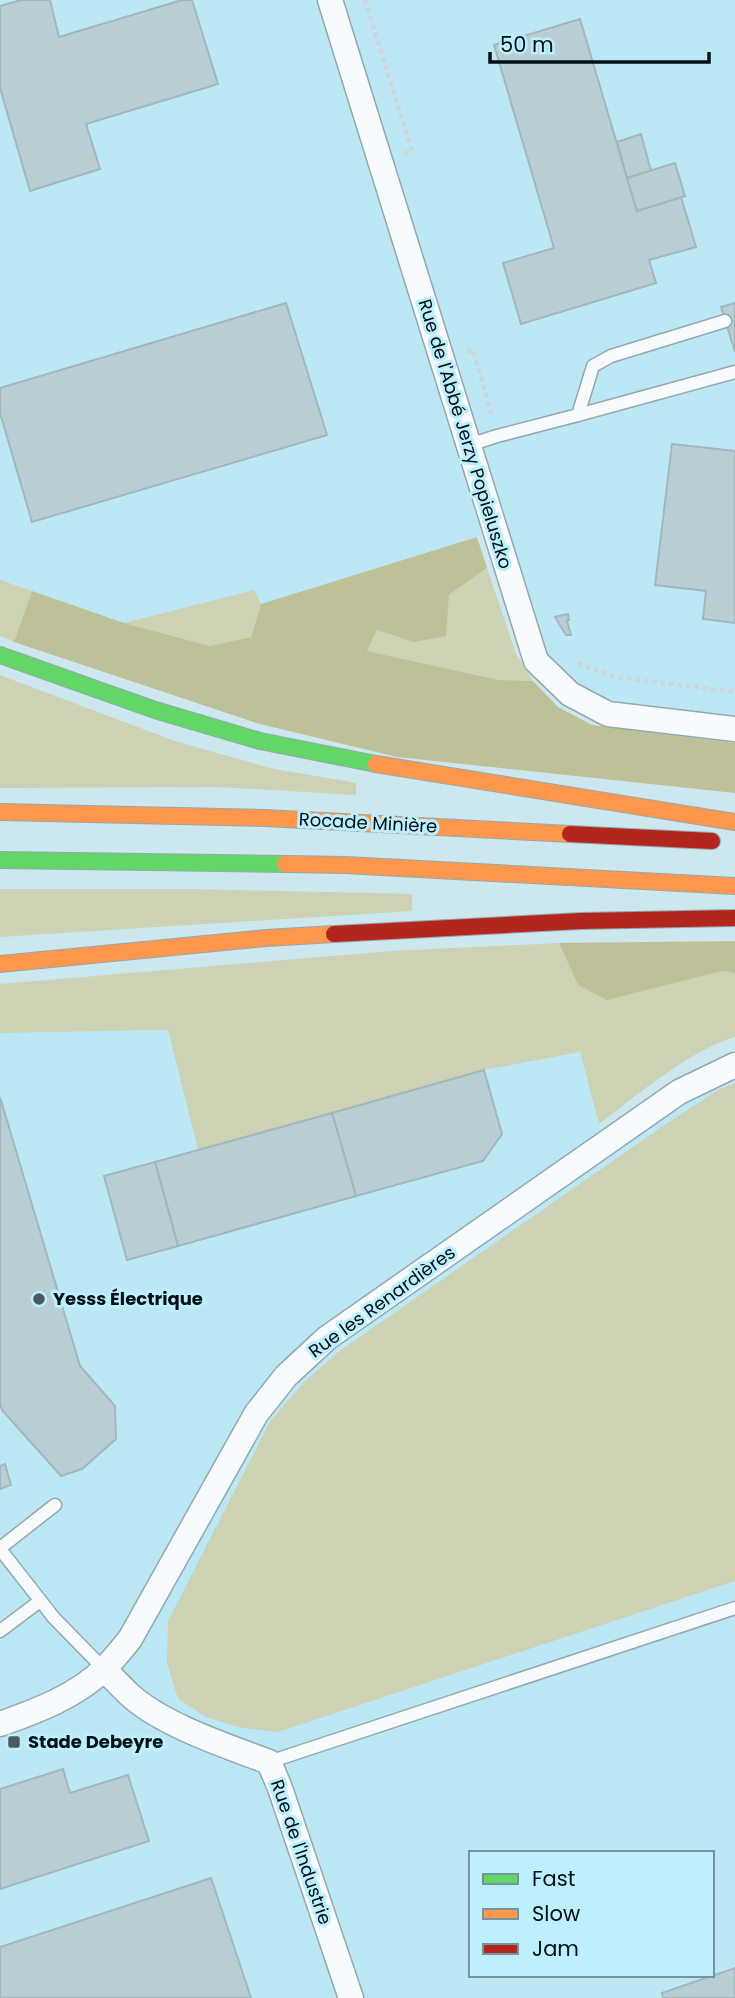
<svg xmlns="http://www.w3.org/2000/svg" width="735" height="1998" font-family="Poppins,sans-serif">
	<rect width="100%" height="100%" fill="#cde7ef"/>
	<g fill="#bce8f5" fill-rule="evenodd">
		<path d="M0,0H735V729L608,714L536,661L492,519L477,537L261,604L254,590L124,623L0,580Z"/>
		<path d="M168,1030L198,1150L484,1070L580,1052L604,1144L735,1065V1998H0V1033ZM471,1853H712V1975H471Z"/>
	</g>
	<g fill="#cdd2b4">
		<path d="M487,568L516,654L533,681L499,680L367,651L377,630L413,642L449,595Z"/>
		<path d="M0,580L32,591L14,642L0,636Z"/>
		<path d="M254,590L261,604L251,637L210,646L124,623Z"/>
		<path d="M0,675L175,741L270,768L356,783V795L218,787L0,788Z"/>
		<path d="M0,889H195L412,894V911L0,937Z"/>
		<path d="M559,943L578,985L722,971L735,973V1037C687,1052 639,1094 599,1124L580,1052L484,1070L198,1150L168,1030L0,1033V984L392,951Z"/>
		<path d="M735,1083V1581L278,1732L242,1728L206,1717L178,1699L167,1663L168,1621L269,1423L302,1384L338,1352L660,1128L718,1090Z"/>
	</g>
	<g fill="#bec097">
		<path d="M477,537L487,568L449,595L446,636L413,642L377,630L367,651L499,680L533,681L558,707L592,725L735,743V793L397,757L260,724L14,642L32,591L124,623L210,646L251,637L261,604Z"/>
		<path d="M735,941V973L722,971L607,1000L578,985L559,943Z"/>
	</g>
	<g fill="#b9ced4" stroke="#a2b7bc" stroke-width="2">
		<path d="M21,0H50L59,37L182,0H192L218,84L86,124L100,169L30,191L0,88V6Z"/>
		<path d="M580,19L637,211L681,197L696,247L649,260L656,283L521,324L503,263L554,248L494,45Z"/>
		<path d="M641,134L651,171L627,178L617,142Z"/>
		<path d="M675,163L685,196L637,211L627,178Z"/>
		<path d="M286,303L327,435L32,522L0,413V388Z"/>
		<path d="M735,303V352L721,307Z"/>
		<path d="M672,444L735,451V623L703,619L706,591L655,585Z"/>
		<path d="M568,614L569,620L567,621L571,635H566L555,617Z"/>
		<path d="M484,1070L502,1134L483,1161L356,1196L332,1113Z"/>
		<path d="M0,1097L80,1366L115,1406L116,1439L82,1469L61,1476L2,1410L0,1404Z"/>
		<path d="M332,1113L356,1196L178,1246L155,1162Z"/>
		<path d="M155,1162L178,1246L127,1260L104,1176Z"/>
		<path d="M5,1464L11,1485L0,1489V1466Z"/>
		<path d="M63,1769L70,1793L128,1775L149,1841L0,1889V1789Z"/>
		<path d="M211,1878L251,1998H0V1947Z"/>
		<path d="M735,1968V1998H663L662,1993Z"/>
	</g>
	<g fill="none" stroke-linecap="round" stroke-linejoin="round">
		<defs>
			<g id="lane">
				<path d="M725,321L611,356L593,366L578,415L735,372"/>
				<path d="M469,445L497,436L578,415"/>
				<path d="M0,1548L55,1505"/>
				<path d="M0,1549L54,1618L104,1669"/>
				<path d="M0,1631L40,1601"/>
				<path d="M269,1762L735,1608"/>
			</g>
			<g id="street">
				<path d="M330,0L536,661L570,694L608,714L735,729"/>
				<path d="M104,1669C113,1678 122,1688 131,1696C165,1726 227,1746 269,1762L280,1788L351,1998"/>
				<path d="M0,1724C37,1711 77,1696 105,1668C114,1659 122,1649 130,1639L256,1414L286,1376L327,1338L679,1092L735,1065"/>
			</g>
			<g id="fast">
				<path d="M0,655L155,710L260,741L376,764"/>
				<path d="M0,860L285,864"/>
			</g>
			<g id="slow">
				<path d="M376,764L735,822"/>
				<path d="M0,812L265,818L570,834"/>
				<path d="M285,864L345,865L735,886"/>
				<path d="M0,964L266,938L334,934"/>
			</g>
			<g id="jam">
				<path d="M570,834L712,841"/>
				<path d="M334,934L581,921L735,918"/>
			</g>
		</defs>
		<use href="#lane" stroke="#94a8af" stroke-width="15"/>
		<use href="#street" stroke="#94a8af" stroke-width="27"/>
		<use href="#fast" stroke="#94a8af" stroke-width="18"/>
		<use href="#slow" stroke="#94a8af" stroke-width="18"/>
		<use href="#jam" stroke="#94a8af" stroke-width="18"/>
		<g stroke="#ced6d9" stroke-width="4.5" stroke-dasharray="5 3.5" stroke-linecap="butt">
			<path d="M365,0L412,151L403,154"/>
			<path d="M467,352L473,350L492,416"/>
			<path d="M579,662L582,665L617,677L735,692"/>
		</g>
		<use href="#lane" stroke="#f8fbfd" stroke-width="12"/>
		<use href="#street" stroke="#f8fbfd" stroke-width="24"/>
		<use href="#fast" stroke="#63d668" stroke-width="16"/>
		<use href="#slow" stroke="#ff974d" stroke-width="16"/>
		<use href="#jam" stroke="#b3261e" stroke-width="16"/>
	</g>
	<g fill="#485b61" stroke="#beeffe" stroke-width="2.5">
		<circle cx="39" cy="1299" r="7"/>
		<rect x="7" y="1735" width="14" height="14" rx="3.5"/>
	</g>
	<g text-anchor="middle" stroke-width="6" stroke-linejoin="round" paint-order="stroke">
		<g font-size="18" fill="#011015" stroke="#beeffe">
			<text transform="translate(465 434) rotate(73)" y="6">Rue de l'Abbé Jerzy Popieluszko</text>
			<text transform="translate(368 823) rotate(3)" y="6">Rocade Minière</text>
			<text transform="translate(382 1302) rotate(-36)" y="6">Rue les Renardières</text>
			<text transform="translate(301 1852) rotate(71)" y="6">Rue de l'Industrie</text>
		</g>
		<g font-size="18" font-weight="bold" fill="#011015" stroke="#beeffe" text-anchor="start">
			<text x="53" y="1305">Yesss Électrique</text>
			<text x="28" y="1748">Stade Debeyre</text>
		</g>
	</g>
	<rect x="469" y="1851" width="245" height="126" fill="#beeffe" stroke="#7296a1" stroke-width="2"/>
	<rect x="483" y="1874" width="35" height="10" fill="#63d668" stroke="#7296a1" stroke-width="2"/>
	<text x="532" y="1886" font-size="21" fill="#011015">Fast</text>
	<rect x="483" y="1909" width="35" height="10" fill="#ff974d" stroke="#7296a1" stroke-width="2"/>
	<text x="532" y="1921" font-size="21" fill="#011015">Slow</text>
	<rect x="483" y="1944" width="35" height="10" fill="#b3261e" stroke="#7296a1" stroke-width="2"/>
	<text x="532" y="1956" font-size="21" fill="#011015">Jam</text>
	<path d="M490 52v10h219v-10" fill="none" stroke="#011015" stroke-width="3.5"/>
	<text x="500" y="52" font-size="21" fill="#011015" stroke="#beeffe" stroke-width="5" paint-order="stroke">50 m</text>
</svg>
